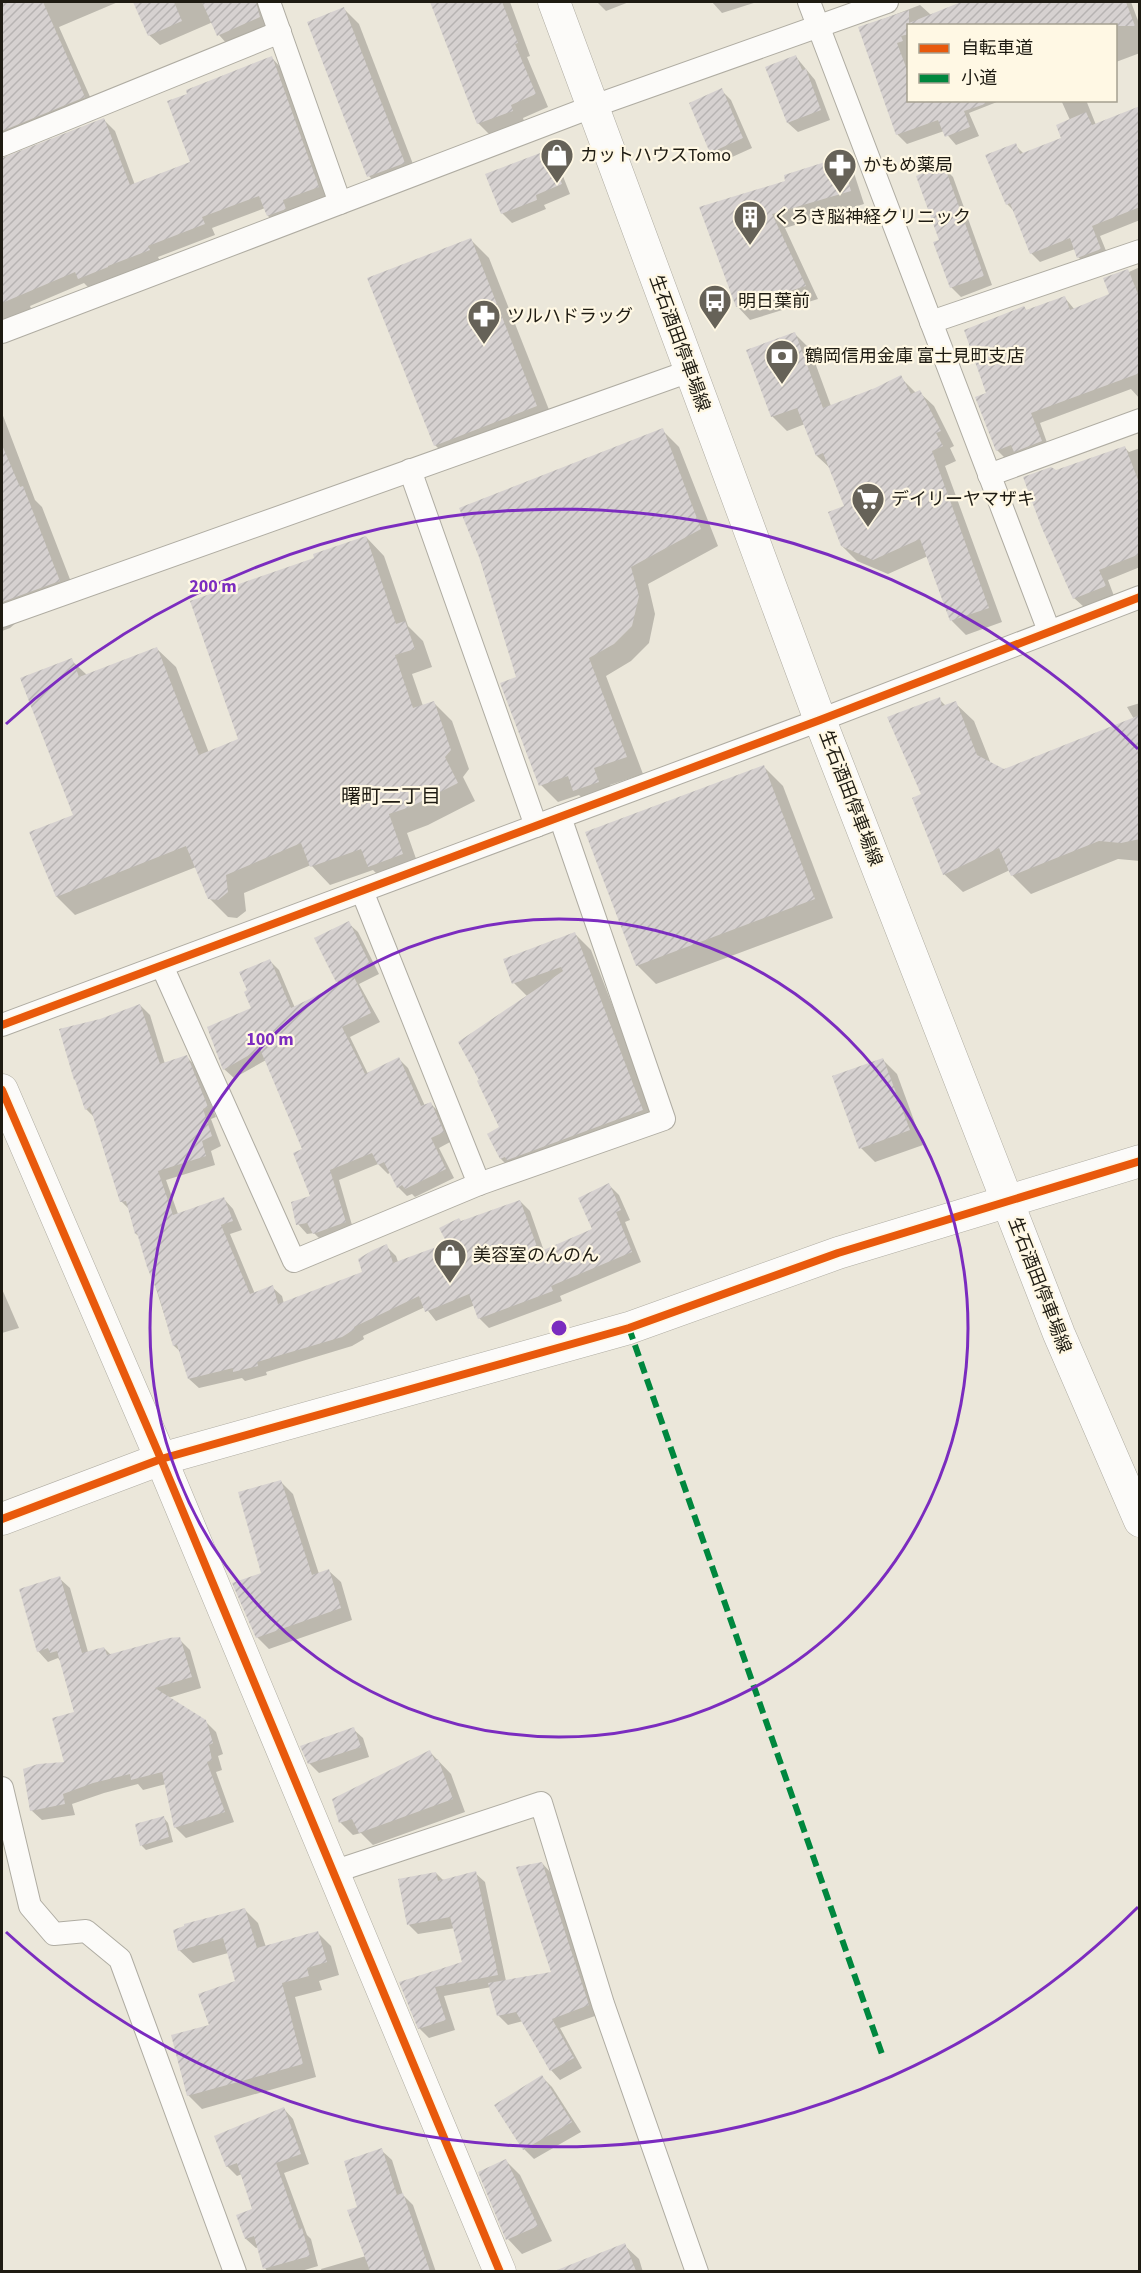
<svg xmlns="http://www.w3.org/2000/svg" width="1141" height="2273" font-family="'Source Sans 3','Noto Sans JP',sans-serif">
	<defs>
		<pattern id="building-hatch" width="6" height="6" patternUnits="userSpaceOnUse" patternTransform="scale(1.5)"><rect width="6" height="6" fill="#d6d1d0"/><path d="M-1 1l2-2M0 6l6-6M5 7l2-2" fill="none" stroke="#b7b3b2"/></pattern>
	</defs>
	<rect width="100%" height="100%" fill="#ebe7da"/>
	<g fill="#0003">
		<path d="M2,2H118L59,27L95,108L2,148Z"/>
		<path d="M135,2H259L270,28L229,46L219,35L213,22L160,45L149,35Z"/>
		<path d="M432,2H510L530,56L527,57L548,107L523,118L525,124L491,136L478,123Z"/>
		<path d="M597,2H629L606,11Z"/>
		<path d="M712,2H757L722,13Z"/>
		<path d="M965,2H1131L1140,26V53L1116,62V26L941,11Z"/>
		<path d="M920,5L930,14L934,26H908V100H1002L969,113L979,136L956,145L944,131L907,144L897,134L860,28Z"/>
		<path d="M344,9L359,24L418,177L383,191L369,176Z"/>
		<path d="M796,57L815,80L830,120L798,132L788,123L767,68Z"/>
		<path d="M272,58L282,69L329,197L279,226L268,216L265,208L212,228L215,235L158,257L160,261L90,289L84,283L30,306L34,316L2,329V160L104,120L115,131L135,185L192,163Z"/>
		<path d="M721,90L731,100L752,148L721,162L712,152Z"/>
		<path d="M1061,100H1086L1096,125L1140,108V220L1100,236L1109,258L1088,266L1078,257L1075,249L1040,262L1031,253L1015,212L1007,204L1015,145L1024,154L1063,139L1070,120Z"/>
		<path d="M548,151L557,161L570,194L544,205L546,209L512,223L502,213Z"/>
		<path d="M841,159L854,173L864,204L785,228L818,299L750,320L737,306L701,208L787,182Z"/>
		<path d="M943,167L953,177L992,285L961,297L951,287L940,240Z"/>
		<path d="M470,239L489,258L555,425L454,464L435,445Z"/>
		<path d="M1140,267V399L1131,389L1040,423L1050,451L1006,459L997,450L987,394L1024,307L1027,311L1065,298L1075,310L1111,295L1129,272Z"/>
		<path d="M795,334L810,349L831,406L876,389L900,377L916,393L919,392L934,406L954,446L950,448L956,461L945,466L1002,622L966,635L952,621L928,556L888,574L857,561L842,546L846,507L831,469L817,456L805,424L787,431L772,416Z"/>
		<path d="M2,413L35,500L42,507L78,600L17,622L10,628L2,631Z"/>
		<path d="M662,430L679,447L718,546L648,584L655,614L649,643L631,661L606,676L643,774L610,785L615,799L592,807L579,795L558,802L541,785L518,678L480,557Z"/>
		<path d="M1125,448L1129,452L1140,448V567L1108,580L1114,596L1084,607L1074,598L1056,472Z"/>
		<path d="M366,537L384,556L408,626L423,641L432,667L412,674L423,706L434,703L452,721L469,769L463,777L475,801L428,825L407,833L421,873L388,885L373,870L330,885L311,865L244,893L246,911L237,918L228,917L209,898L196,867L75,915L57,897L75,816L71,660L87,675L157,649L176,667L209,753L239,740L316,559Z"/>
		<path d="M939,699L946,706L955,703L974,721L991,764L1004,771L1134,719L1127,707L1140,703V861L1118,859L1031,894L1012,875L1010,870L963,892L944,874L923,795Z"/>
		<path d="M764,767L783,786L833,918L656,984L637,965Z"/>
		<path d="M348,923L358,932L379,974L359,984L380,1022L350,1037L368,1074L399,1059L408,1068L425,1106L430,1103L440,1113L452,1141L439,1148L454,1178L415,1197L412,1194L407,1196L398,1187L391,1172L388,1174L378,1164L339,1180L354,1232L323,1242L314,1233L307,1234L298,1224L312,1197L304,1150L266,1060L234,1078L224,1069L253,1009L270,961L279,970L295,1008L341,985L337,981Z"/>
		<path d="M575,934L591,950L659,1126L517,1175L501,1159L489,1134L501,1128L527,996L514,983Z"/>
		<path d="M140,1005L150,1015L165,1064L187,1057L196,1067L216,1117L211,1119L221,1146L211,1151L215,1165L166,1180L178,1214L224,1199L233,1209L242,1230L230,1234L255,1294L272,1287L282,1296L284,1304L364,1273L386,1246L396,1256L398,1262L449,1244L462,1223L520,1201L530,1211L544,1251L594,1230L609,1185L619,1195L630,1220L625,1222L641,1262L560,1296L562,1301L489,1328L479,1318L475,1305L436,1321L425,1307L363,1336L364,1339L352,1346L266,1372L267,1375L245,1381L242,1378L199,1388L189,1379L181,1352L174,1346L140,1237L136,1234L130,1210L121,1201L95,1118L86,1109L100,1021Z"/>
		<path d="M882,1059L897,1074L923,1145L875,1162L861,1148Z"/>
		<path d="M2,1289L19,1328L2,1333Z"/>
		<path d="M281,1482L293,1494L319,1574L329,1571L341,1582L352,1620L269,1649L257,1637L263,1574Z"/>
		<path d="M59,1578L70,1588L88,1652L104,1648L111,1655L179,1639L190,1650L201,1688L168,1698L205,1721L216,1732L223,1754L218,1756L222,1770L216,1772L234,1822L186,1838L175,1827L166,1784L143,1790L138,1784L104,1793L72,1804L75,1815L42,1820L31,1810L66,1764L76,1714L62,1662L58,1658L48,1662L38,1651Z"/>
		<path d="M353,1729L363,1738L369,1757L319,1773L309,1763Z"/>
		<path d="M429,1751L451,1774L465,1812L373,1845L361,1833L353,1835L340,1822Z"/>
		<path d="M164,1818L168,1823L173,1842L146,1850L142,1846L137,1826Z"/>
		<path d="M542,1863L551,1873L598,2015L560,2028L582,2068L560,2080L551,2070L523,2021L508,2025L498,2015L491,1987L444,1996L455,2030L429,2038L420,2029L401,1983L463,1963L455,1928L418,1934L409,1925L436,1873L444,1881L475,1873L485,1882L506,1981L553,1973Z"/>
		<path d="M245,1910L258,1923L266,1947L318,1933L331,1946L339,1975L319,1981L322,1990L295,1997L316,2077L202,2109L188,2095L211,2026L236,1982L228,1953L193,1963L179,1950Z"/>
		<path d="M542,2077L552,2087L581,2132L534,2159L524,2149Z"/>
		<path d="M284,2109L293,2119L309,2164L284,2173L307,2235L311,2239L318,2266L298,2272H268L265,2268L259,2247L256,2248L246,2239L254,2210L242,2174L237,2176L227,2166Z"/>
		<path d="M381,2150L392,2160L403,2195L413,2205L436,2272H322L321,2269L366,2256L358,2208Z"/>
		<path d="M506,2161L520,2175L552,2241L522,2254L508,2239L480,2172Z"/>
		<path d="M624,2245L639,2259L643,2272H558Z"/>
	</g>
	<g fill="url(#building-hatch)">
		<path d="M2,2H43L85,97L2,131Z"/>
		<path d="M133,2H174L182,21L148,36Z"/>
		<path d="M202,2H256L260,17L217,36Z"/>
		<path d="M430,2H502L518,43L515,44L536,94L511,105L513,111L477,124Z"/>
		<path d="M961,2H1126L1135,26H909V34L901,36L903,41L897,43L909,75V100H985V104L964,111L970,127L945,137L938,120L896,135L858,27L909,10V23Z"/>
		<path d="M344,7L405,163L367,177L307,22Z"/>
		<path d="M796,55L802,70L806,69L821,110L787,123L765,67Z"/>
		<path d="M272,56L319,187L283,200L286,209L267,216L259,196L202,217L205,224L148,246L150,250L108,266V267L78,279L75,272L2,303V158L104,118L130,185L190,162L167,101L187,94L186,90Z"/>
		<path d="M722,88L743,138L710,153L689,103Z"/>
		<path d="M1140,106V207L1092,226L1101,249L1077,258L1070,238L1030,254L1010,203L1006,205L985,155L1016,143L1020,154L1061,138L1056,125L1086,112L1092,125Z"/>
		<path d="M548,150L562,184L536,195L537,200L501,214L485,174Z"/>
		<path d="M841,157L851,191L772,214L806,286L736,307L699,207L785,181L784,175Z"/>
		<path d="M944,165L984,276L950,288L933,242L939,240L916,176Z"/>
		<path d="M471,238L537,406L434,446L367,278Z"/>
		<path d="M1128,269L1140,299V373L1031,413L1042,441L1014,452L1011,445L996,451L975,397L986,393L964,330L1024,306L1026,310L1065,296L1070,310L1109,294L1103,278Z"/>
		<path d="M795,332L823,408L875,388L901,375L911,394L920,390L941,431L936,433L943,446L932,451L989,608L950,621L920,539L873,560L841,546L828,512L844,506L823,453L816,456L797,408L771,417L746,350Z"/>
		<path d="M663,428L701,529L631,567L639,596L632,626L614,644L589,658L627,757L594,768L599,782L573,791L568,776L539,786L500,683L516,677L479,557L459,508Z"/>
		<path d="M2,445L20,487L23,486L60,581L2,602Z"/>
		<path d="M1125,446L1140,485V554L1099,570L1106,586L1073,599L1041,526L1023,477L1051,467L1056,470Z"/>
		<path d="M366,536L396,624L405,621L415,649L395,655L413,708L434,701L451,750L445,757L458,783L410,807L389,814L403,854L368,867L361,849L310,867L301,843L226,875L228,892L218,900L208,899L186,846L56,897L29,832L73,815L20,678L72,658L79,677L157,647L199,755L238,739L190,601L314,558L313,554Z"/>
		<path d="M940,697L942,706L956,701L977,755L1004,769L1140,715V839L1121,843L1099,841L1011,876L999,848L943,875L912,798L921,794L887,717Z"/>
		<path d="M764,765L815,899L636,966L585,832Z"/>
		<path d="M349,921L370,964L336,982L314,938Z"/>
		<path d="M575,932L643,1110L507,1160L505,1157L500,1159L487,1134L499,1127L477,1081L479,1080L458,1042L563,971L561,967L512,984L503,959Z"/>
		<path d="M270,959L291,1008L354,977L371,1013L342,1027L365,1074L399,1057L421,1106L431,1102L444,1132L431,1138L446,1169L405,1189L402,1185L397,1188L384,1162L378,1165L372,1153L330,1170L346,1222L313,1234L307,1223L296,1225L291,1202L310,1196L293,1153L302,1149L260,1049L223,1070L207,1027L251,1008L244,992L247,990L239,972Z"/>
		<path d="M140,1004L160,1064L187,1055L208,1107L203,1109L212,1136L202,1141L206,1156L158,1171L173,1215L224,1197L233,1221L221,1225L250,1294L273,1285L278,1304L362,1272L358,1259L373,1250L387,1244L393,1263L447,1243L439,1228L459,1218L461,1221L520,1200L539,1252L592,1229L578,1198L609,1183L621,1210L616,1212L632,1252L551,1286L553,1291L478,1319L469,1294L425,1312L419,1296L354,1327L355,1329L342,1337L257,1362L258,1366L233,1372V1368L188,1379L177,1345L173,1346L159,1296L147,1267L137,1233L135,1234L126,1201L120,1202L90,1107L85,1110L75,1080H74L59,1029L100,1019Z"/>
		<path d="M883,1058L910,1130L859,1149L832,1076Z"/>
		<path d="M281,1480L312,1575L329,1569L341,1608L256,1638L232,1583L261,1573L238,1492Z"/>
		<path d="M60,1576L82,1653L104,1647L107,1655L169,1638L180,1637L192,1677L155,1688L206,1720L213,1743L209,1745L212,1760L207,1762L225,1812L174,1828L162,1772L131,1780L130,1774L93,1783L63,1794L65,1804L30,1811L23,1769L38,1764L64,1762L52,1718L74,1712L57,1651L50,1653L48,1648L37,1652L19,1589Z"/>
		<path d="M354,1727L361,1747L308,1764L300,1746Z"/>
		<path d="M430,1750L435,1761L438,1759L453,1799L359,1833L352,1819L339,1823L332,1799Z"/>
		<path d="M164,1816L169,1837L140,1846L135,1824Z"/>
		<path d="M542,1862L589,2005L552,2019L574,2058L550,2071L516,2012L497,2016L488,1983L551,1972L516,1867Z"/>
		<path d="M476,1871L498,1975L435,1987L446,2020L418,2029L399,1982L462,1962L450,1917L407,1925L398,1879L436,1872L438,1881Z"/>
		<path d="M245,1908L257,1948L318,1931L327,1962L307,1968L309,1976L282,1983L303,2064L187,2096L171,2035L209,2025L198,1994L235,1981L223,1938L178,1951L173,1930L184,1926V1924Z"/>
		<path d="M542,2075L572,2122L523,2150L494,2105Z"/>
		<path d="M284,2107L301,2154L276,2163L299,2229L302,2228L310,2256L263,2269L254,2236L245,2239L236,2215L252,2209L237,2163L226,2167L214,2136Z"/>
		<path d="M382,2148L397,2195L403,2193L430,2271H370L347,2210L357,2207L344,2161Z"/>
		<path d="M506,2159L538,2226L506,2240L478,2172Z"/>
		<path d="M625,2243L636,2271H557V2270Z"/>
	</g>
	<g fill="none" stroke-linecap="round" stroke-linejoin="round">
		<defs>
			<g id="street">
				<path d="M269,2L340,203"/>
				<path d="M809,2L1049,631"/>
				<path d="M2,145L280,32"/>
				<path d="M931,322L1140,251"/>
				<path d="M2,332L594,106L887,2"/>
				<path d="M410,470L536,826"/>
				<path d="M989,475L1140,420"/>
				<path d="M2,616L690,371"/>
				<path d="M362,891L479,1184"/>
				<path d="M162,966L294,1261L479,1184L664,1119L560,817"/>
				<path d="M2,1025L820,720L1140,597"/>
				<path d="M2,1788L30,1906L54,1934L86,1931L120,1959L235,2272"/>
				<path d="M333,1872L541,1803L603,2004L697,2272"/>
			</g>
			<g id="secondary">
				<path d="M554,2L820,720L1059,1334L1140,1521"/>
				<path d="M2,1090L161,1459L500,2272"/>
				<path d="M2,1519L161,1459L629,1328L838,1253L1140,1161"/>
			</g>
		</defs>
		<use href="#street" stroke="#afaca2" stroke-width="24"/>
		<use href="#secondary" stroke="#afaca2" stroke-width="33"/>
		<use href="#street" stroke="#fcfbf9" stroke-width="22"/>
		<use href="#secondary" stroke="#fcfbf9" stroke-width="32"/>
		<path stroke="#00873e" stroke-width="6" stroke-dasharray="12 6" stroke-linecap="butt" d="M629,1328L883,2057"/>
		<defs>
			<g id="cycleway">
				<path d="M2,1025L820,720L1140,597"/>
				<path d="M2,1090L161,1459L500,2272"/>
				<path d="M2,1519L161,1459L629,1328L838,1253L1140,1161"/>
			</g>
		</defs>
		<use href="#cycleway" stroke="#fff8e4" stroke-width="11"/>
		<use href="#cycleway" stroke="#e8590c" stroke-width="8"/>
	</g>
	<g fill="none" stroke="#7b2cbf" stroke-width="3">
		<circle cx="559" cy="1328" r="409"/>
		<path d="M1138 1907A819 819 0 0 1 6 1932M6 724A819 819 0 0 1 1138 749"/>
	</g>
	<defs>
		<symbol id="shop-pin" viewBox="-11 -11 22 30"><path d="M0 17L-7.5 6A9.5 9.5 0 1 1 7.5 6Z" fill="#666258" stroke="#fff8e4"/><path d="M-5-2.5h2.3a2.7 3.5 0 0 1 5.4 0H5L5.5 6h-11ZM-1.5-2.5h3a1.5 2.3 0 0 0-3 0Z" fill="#fff"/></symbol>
		<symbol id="pharmacy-pin" viewBox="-11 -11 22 30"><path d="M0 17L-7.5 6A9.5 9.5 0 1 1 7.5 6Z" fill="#666258" stroke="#fff8e4"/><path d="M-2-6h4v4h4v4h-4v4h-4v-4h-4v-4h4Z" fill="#fff"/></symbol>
		<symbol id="building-pin" viewBox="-11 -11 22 30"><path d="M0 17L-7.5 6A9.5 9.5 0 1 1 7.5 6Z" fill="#666258" stroke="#fff8e4"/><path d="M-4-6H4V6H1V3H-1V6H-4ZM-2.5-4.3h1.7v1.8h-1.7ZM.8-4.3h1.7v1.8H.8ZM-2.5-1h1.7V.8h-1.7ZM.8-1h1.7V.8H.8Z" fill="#fff"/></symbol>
		<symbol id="bus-pin" viewBox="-11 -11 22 30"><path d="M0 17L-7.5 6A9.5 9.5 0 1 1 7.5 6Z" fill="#666258" stroke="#fff8e4"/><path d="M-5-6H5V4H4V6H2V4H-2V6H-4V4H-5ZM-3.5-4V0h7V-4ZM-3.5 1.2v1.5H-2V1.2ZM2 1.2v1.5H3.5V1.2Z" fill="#fff"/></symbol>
		<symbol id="bank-pin" viewBox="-11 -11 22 30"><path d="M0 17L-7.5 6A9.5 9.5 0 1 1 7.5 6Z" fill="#666258" stroke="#fff8e4"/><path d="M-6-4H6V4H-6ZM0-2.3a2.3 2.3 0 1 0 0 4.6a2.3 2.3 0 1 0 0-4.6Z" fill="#fff"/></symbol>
		<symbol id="supermarket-pin" viewBox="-11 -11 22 30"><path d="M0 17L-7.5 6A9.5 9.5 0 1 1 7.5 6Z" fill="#666258" stroke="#fff8e4"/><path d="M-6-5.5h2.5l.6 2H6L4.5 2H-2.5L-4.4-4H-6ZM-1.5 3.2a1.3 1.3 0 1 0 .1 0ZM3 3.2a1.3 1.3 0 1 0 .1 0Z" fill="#fff"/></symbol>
	</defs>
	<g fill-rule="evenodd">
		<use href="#shop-pin" x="538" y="136" width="38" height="52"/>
		<use href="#pharmacy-pin" x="821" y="146" width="38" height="52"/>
		<use href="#building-pin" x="731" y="198" width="38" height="52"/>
		<use href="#bus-pin" x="696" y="282" width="38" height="52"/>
		<use href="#pharmacy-pin" x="465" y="297" width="38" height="52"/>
		<use href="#bank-pin" x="763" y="337" width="38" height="52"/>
		<use href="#supermarket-pin" x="849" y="480" width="38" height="52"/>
		<use href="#shop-pin" x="431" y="1236" width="38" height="52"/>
	</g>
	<g text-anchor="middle" stroke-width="4.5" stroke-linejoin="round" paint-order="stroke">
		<g font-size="18" fill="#1e1b12" stroke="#fff8e4" text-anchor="start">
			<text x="580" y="161">カットハウスTomo</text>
			<text x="863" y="171">かもめ薬局</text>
			<text x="773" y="223">くろき脳神経クリニック</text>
			<text x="738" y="307">明日葉前</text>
			<text x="507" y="322">ツルハドラッグ</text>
			<text x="805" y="362">鶴岡信用金庫 富士見町支店</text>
			<text x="891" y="505">デイリーヤマザキ</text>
			<text x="473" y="1261">美容室のんのん</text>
		</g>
		<g font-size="18" fill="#1e1b12" stroke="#fff8e4">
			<text transform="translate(680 343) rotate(70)" y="6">生石酒田停車場線</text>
			<text transform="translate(851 798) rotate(69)" y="6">生石酒田停車場線</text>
			<text transform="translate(1040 1285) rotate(69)" y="6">生石酒田停車場線</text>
		</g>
		<g font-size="20" fill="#1e1b12" stroke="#fff8e4">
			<text x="391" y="803">曙町二丁目</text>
		</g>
	</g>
	<circle cx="559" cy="1328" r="9" fill="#7b2cbf" stroke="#fff8e4" stroke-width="3"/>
	<g font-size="18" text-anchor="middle" font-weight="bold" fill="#7b2cbf" stroke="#fff8e4" stroke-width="4.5" stroke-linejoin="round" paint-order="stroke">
		<text x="213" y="592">200 m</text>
		<text x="270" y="1045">100 m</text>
	</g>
	<rect width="1141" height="2273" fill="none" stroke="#1e1b12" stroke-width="6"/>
	<rect x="907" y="24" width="210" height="78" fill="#fff8e4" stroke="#a5a090" stroke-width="1.5"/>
	<rect x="919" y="44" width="30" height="9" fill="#e8590c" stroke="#a5a090" stroke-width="1.5"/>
	<text x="961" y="54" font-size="18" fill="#1e1b12">自転車道</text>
	<rect x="919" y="74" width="30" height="9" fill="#00873e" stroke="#a5a090" stroke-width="1.5"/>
	<text x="961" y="84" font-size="18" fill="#1e1b12">小道</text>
</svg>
